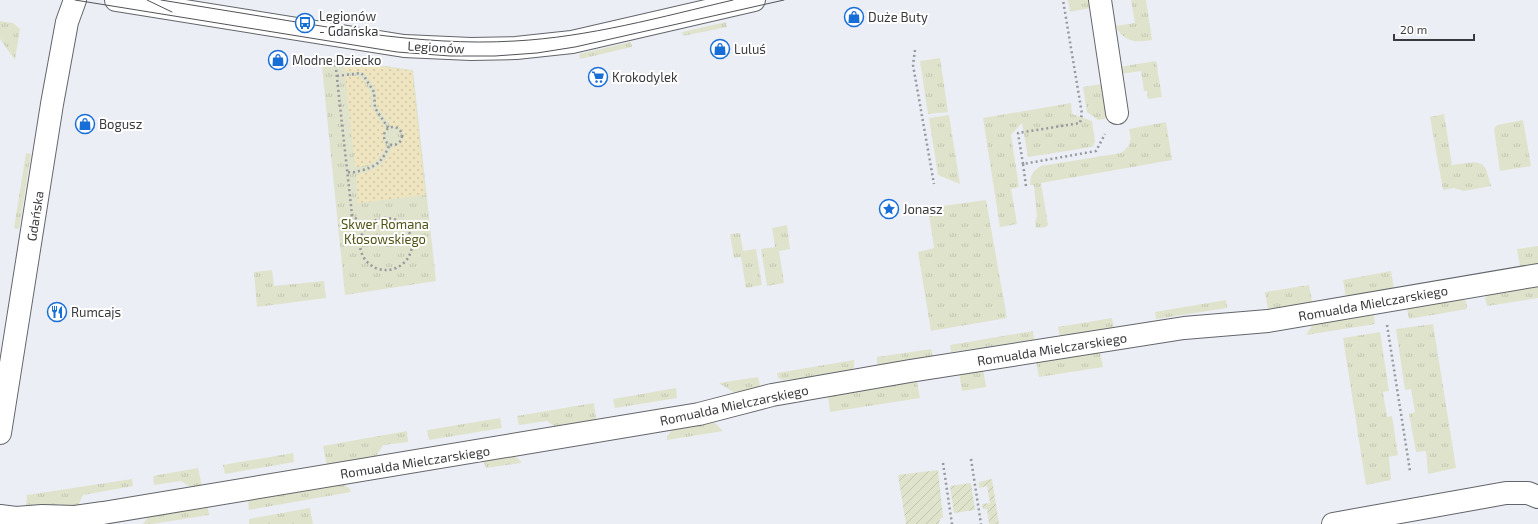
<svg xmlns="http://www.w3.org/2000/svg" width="1538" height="524" font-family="'Exo 2',sans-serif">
	<defs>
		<pattern id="grass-tufts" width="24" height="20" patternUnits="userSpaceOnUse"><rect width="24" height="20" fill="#e0e3cb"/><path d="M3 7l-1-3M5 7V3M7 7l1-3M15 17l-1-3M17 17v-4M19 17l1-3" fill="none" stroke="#c1c4af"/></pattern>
		<pattern id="sand-dots" width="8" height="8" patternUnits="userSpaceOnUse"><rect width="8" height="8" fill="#eee4bf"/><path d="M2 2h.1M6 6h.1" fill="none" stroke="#cdc4a5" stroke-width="1.8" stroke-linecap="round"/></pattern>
		<pattern id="garden-furrows" width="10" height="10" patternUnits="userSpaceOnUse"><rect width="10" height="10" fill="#e0e3cb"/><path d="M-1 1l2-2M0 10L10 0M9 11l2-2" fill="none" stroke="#c1c4af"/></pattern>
	</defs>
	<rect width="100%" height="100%" fill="#ebeef5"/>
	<g fill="url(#grass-tufts)">
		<path d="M1068,0H1089L1090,8L1070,12Z"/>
		<path d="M1131,0H1146L1152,40C1134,43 1125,42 1115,26L1135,23Z"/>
		<path d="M0,21L13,23L20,29L15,60L0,39Z"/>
		<path d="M726,22L727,27L683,36L682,32Z"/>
		<path d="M631,42L632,47L580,59L579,54Z"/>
		<path d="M321,57L413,70L436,281L345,295Z"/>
		<path d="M940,58L948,112L928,114L920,61Z"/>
		<path d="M1156,61L1162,97L1148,99L1147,91H1144L1141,71L1120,74L1119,67Z"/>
		<path d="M1102,84L1107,115L1105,119L1098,120L1087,112L1083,87Z"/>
		<path d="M1071,103L1072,114L1092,121L1095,142L1092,147L1028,157L1022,123L1011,135L1019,187L1011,189L1017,224L1000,227L983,118Z"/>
		<path d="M1444,114L1452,165L1474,162L1482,164L1486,169L1491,186L1464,191L1454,188L1443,190L1430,117Z"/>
		<path d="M949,115L960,184L938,175L929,118Z"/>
		<path d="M1523,120L1531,166L1500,171L1494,129L1497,125Z"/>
		<path d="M1166,122L1172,160L1041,183L1048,225L1046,227L1036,228L1035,221L1037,217L1034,185H1030C1030,175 1033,171 1041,166L1121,153C1131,146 1132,140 1129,129Z"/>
		<path d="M26,153L31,154L19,229L14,228Z"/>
		<path d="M986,200L1007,318L931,331L918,252L934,248L928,208Z"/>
		<path d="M787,225L790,249L779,251L784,283L767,286L761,249L775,247L772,228Z"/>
		<path d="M740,233L743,251L756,249L762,285L746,288L741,257L734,258L730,234Z"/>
		<path d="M1538,246V266L1524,268L1520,266L1517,249Z"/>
		<path d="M272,270L274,286L324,281L326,298L257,307L254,272Z"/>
		<path d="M1391,271L1394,289L1346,297L1343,280Z"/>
		<path d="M1309,285L1312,302L1268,309L1265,292Z"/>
		<path d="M1538,286V298L1487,306L1485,298L1488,295Z"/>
		<path d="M1462,299L1466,301L1467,309L1409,319L1407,309L1413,303H1436Z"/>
		<path d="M1226,300L1227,308L1156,319L1155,312Z"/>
		<path d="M1373,309L1375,324L1306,335L1317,318Z"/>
		<path d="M1112,318L1114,329L1060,338L1058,327Z"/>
		<path d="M1433,324L1456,468L1428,474L1426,451L1416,452L1409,414L1415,412L1411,389L1405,390L1396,329Z"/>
		<path d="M1033,331L1034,340L951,352L950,345Z"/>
		<path d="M1380,332L1389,391L1383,392L1387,417L1392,416L1398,455L1389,457L1391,480L1366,485L1343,338Z"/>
		<path d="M931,349L933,356L917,362L882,368L877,363V357Z"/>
		<path d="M1100,351L1103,367L1039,377L1036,360Z"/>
		<path d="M854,360V367L850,371L820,377L782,380L778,378L777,373Z"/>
		<path d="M983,368L986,387L962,391L959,372Z"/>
		<path d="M758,377L760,385L757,389L736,394L719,383Z"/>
		<path d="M914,379L917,382L920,398L830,412L828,396Z"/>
		<path d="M676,388L677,398L615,408L613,399Z"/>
		<path d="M594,403L596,419L595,422L558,429L547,421L519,425L517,416Z"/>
		<path d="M500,418L502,428L429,440L427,430Z"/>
		<path d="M706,422L715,423L723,431L667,440V437L674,427Z"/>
		<path d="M407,431L408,442L383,445L375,458L327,466L323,446Z"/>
		<path d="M293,453L294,462L225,474L223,465Z"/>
		<path d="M510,453L521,461V463L486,468L483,460Z"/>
		<path d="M198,468L202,487L192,488L181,481L154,485L153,476Z"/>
		<path d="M132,479L133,486L83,495L78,506H26L27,495Z"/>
		<path d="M340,481L350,489L351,492L249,510L248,499Z"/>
		<path d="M207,503L209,515L152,524H143L151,513Z"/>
		<path d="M310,508L313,524H249V519Z"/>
	</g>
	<g fill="url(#sand-dots)">
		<path d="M344,61L412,71L425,195L358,203L356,175C378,169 382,168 393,147C408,144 407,125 391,126L376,105V90L366,74L362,72H345Z"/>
		<path d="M345,76H358L363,80L370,92L371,106L386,129C382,135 382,140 386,146C378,162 373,166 355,167Z"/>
	</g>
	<g fill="url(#garden-furrows)">
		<path d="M938,470L943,517L940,519L939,524H906L898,475Z"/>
		<path d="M992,479L999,524H989L987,509H983L982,504L990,503L987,486L979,488V482Z"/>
		<path d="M971,483L975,510L954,513L950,486Z"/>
	</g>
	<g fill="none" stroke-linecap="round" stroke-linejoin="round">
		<defs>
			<g id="minor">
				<path d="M116,0L404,46L471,49L516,48L572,42L754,0"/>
				<path d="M1100,0L1117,113"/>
				<path d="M0,433L52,104L67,22L75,0"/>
				<path d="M0,516L16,518L42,516L75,517L103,513L699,414L772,395L910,371L1184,328L1268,321L1538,275"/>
				<path d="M1333,524L1506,493H1528L1538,497"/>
			</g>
		</defs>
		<use href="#minor" stroke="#62656a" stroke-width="24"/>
		<g stroke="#96989d" stroke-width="2.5" stroke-dasharray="2 3" stroke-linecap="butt">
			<path d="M915,50L913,65L934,184"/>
			<path d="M335,60L352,215L366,227"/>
			<path d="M337,76L361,73L364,76L374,92L375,108L389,129"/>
			<circle cx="393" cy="136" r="9"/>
			<path d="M1023,164L1018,133L1080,123L1082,114L1063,0"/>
			<path d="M348,172C354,173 358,171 363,170C380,165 383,159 390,144"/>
			<path d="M1026,186L1023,164L1096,151L1105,134"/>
			<circle cx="386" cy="244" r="26"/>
			<path d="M1387,325L1410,471"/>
			<path d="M971,459L981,524"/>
			<path d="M943,463L952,524"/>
		</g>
		<use href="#minor" stroke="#fff" stroke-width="22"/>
		<g stroke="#515356" stroke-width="1">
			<path d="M75,0L397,52L450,56H495L537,53L575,47L784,0"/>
			<path d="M147,0L172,12"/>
			<path d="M161,0L370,34C418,40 466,44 515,41C589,37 661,17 733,0"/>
		</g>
	</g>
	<defs>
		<symbol id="shop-ring" viewBox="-11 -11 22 22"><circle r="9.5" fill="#fff" stroke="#186ed7" stroke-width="1.5"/><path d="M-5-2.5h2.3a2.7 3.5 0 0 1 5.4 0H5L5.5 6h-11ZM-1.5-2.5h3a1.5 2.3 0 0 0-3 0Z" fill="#186ed7"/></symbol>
		<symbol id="bus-ring" viewBox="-11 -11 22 22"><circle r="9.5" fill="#fff" stroke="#186ed7" stroke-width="1.5"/><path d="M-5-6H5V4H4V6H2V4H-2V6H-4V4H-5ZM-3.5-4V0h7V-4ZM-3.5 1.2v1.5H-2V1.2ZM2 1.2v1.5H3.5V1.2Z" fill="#186ed7"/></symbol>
		<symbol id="supermarket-ring" viewBox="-11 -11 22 22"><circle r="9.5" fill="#fff" stroke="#186ed7" stroke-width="1.5"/><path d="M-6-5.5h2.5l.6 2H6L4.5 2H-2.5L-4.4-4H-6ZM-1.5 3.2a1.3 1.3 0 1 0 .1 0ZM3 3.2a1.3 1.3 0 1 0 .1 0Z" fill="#186ed7"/></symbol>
		<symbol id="sight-ring" viewBox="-11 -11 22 22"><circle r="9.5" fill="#fff" stroke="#186ed7" stroke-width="1.5"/><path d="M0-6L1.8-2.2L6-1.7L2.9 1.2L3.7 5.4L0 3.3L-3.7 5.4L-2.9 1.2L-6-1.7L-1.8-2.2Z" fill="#186ed7"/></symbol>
		<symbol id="restaurant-ring" viewBox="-11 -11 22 22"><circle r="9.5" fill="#fff" stroke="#186ed7" stroke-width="1.5"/><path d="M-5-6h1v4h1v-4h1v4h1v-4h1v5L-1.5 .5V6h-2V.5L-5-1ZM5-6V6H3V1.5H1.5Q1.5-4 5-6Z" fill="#186ed7"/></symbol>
	</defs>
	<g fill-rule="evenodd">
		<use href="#shop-ring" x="843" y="6" width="22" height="22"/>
		<use href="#bus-ring" x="294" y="12" width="22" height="22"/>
		<use href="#shop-ring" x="709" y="38" width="22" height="22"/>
		<use href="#shop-ring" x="267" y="49" width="22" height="22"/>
		<use href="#supermarket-ring" x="587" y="66" width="22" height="22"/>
		<use href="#shop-ring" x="74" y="113" width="22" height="22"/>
		<use href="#sight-ring" x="878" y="198" width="22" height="22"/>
		<use href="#restaurant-ring" x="46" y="301" width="22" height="22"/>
	</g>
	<g text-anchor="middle" stroke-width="4" stroke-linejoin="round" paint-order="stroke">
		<g font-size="13" fill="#393a3d" stroke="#fff" text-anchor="start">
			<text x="319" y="21">Legionów<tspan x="319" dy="15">- Gdańska</tspan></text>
			<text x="868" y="22">Duże Buty</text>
			<text x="734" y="54">Luluś</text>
			<text x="292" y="65">Modne Dziecko</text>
			<text x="612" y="82">Krokodylek</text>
			<text x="99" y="129">Bogusz</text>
			<text x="903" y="214">Jonasz</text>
			<text x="71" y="317">Rumcajs</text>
		</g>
		<g font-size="13" fill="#393a3d" stroke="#fff">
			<text transform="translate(436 47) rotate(3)" y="5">Legionów</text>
			<text transform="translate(35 216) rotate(-81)" y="5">Gdańska</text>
			<text transform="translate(1373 303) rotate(-10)" y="5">Romualda Mielczarskiego</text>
			<text transform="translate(1052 349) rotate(-9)" y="5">Romualda Mielczarskiego</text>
			<text transform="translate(734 405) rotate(-12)" y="5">Romualda Mielczarskiego</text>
			<text transform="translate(415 462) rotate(-9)" y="5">Romualda Mielczarskiego</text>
		</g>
		<g font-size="13" fill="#4f5314" stroke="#fff">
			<text x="385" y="229">Skwer Romana<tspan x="385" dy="15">Kłosowskiego</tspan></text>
		</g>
	</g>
	<path d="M1394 34v6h80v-6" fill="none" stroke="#393a3d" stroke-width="2"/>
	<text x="1400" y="34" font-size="12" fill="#393a3d" stroke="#ffffff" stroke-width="3" paint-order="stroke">20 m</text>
</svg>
